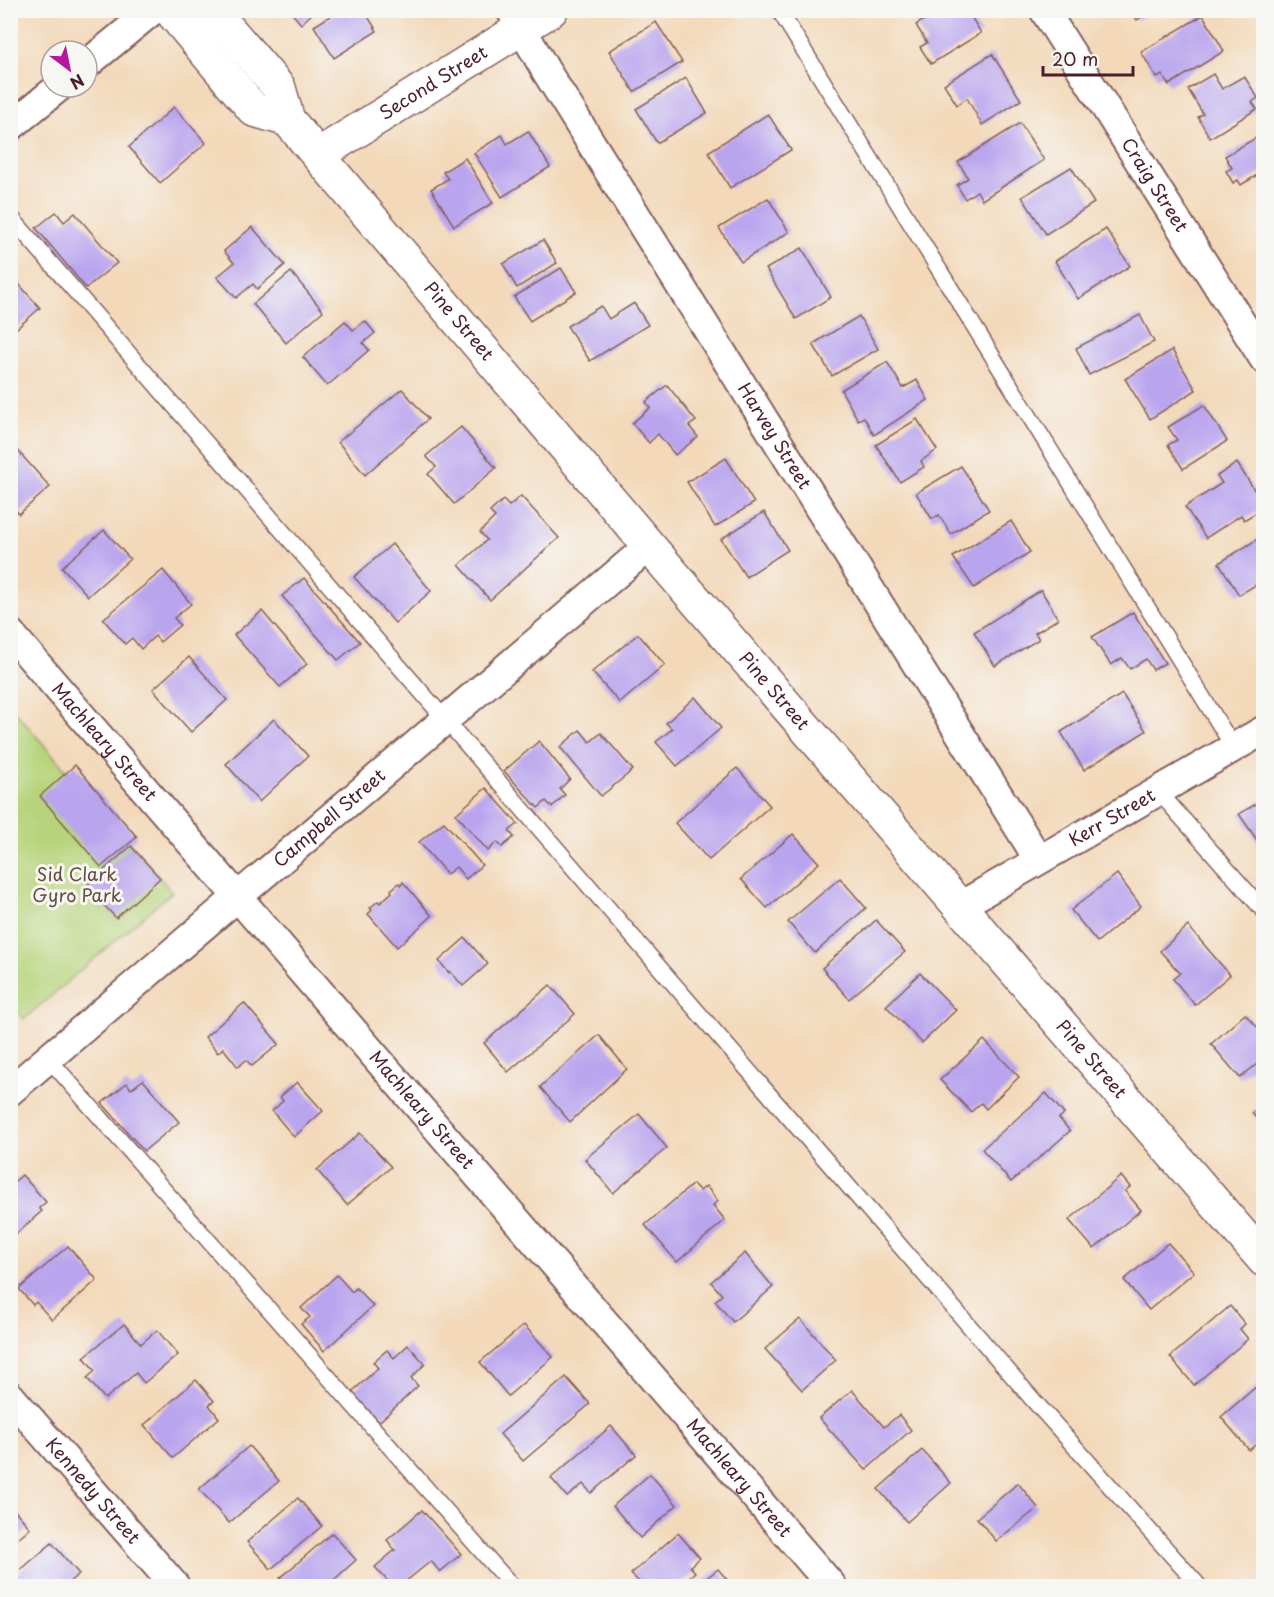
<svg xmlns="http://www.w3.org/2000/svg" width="1274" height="1597" font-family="'Playpen Sans',sans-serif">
	<rect width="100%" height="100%" fill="#f6f6f2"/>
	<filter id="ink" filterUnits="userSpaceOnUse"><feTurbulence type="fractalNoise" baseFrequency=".0167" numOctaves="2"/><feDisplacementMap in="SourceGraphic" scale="12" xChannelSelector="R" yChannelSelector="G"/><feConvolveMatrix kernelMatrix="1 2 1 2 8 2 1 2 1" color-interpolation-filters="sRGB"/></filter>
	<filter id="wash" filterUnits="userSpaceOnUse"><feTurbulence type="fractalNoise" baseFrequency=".008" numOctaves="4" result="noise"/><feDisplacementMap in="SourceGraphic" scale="24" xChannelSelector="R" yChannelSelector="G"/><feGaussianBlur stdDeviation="1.35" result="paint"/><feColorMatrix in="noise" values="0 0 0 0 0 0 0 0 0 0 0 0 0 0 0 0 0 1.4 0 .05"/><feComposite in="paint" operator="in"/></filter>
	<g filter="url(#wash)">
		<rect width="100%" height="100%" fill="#f3d9ba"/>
		<path fill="#b7d47b" stroke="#807a53" stroke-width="1.5" d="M10,706L172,892L24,1019L10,1004Z"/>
		<g id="blocks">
			<g fill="#b9a4ee">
				<path d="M289,10H316L301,24Z"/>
				<path d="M340,10H364L377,31L334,58L314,26Z"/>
				<path d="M939,10H967L981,33L931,64L920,47L927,43L916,25Z"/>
				<path d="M1130,10H1153L1137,20Z"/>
				<path d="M1203,15L1224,51L1169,85L1162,75L1157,78L1141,52Z"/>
				<path d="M656,22L682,62L634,92L609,51Z"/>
				<path d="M992,54L1021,100L982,125L967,98L957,105L944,84Z"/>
				<path d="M1213,74L1222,89L1244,76L1258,98L1252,102L1257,109L1210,138L1198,117L1203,114L1188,89Z"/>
				<path d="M686,78L707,113L657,143L636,109Z"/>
				<path d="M174,107L206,143L160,183L129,147Z"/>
				<path d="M768,114L791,150L730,188L708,152Z"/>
				<path d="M1020,123L1044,160L982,200L977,191L965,199L957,185L968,178L958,162Z"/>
				<path d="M528,131L550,167L502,197L474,153L502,135L507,144Z"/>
				<path d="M1264,133V171L1241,185L1238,180L1233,183L1226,171L1232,168L1225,156Z"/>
				<path d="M465,158L493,203L454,226L431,189L448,179L443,172Z"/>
				<path d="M1071,167L1094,203L1046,234L1022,197Z"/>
				<path d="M768,198L789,232L741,262L719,228Z"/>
				<path d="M56,212L64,222L75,213L117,263L86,288L36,228Z"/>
				<path d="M252,227L285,265L257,289L253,284L236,298L217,277L234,263L224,251Z"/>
				<path d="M1106,229L1130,266L1078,299L1055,261Z"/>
				<path d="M543,240L557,263L517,288L503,264Z"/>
				<path d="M802,248L831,297L796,319L766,269Z"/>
				<path d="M561,268L576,292L530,321L514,297Z"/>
				<path d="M291,272L323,311L286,343L253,304Z"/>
				<path d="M10,274L40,308L10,334Z"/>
				<path d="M634,303L648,325L590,361L567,326L601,306L609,319Z"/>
				<path d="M1140,315L1154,342L1089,375L1076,348Z"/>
				<path d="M859,316L878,349L832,376L813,344Z"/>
				<path d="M345,321L353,330L365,321L375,333L363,343L369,350L327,386L303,357Z"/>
				<path d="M1172,350L1196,390L1150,419L1125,379Z"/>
				<path d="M887,362L903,388L917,380L928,400L874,435L864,417L858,420L841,390Z"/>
				<path d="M667,385L696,421L689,426L698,437L675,455L658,434L649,443L632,423L650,408L646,402Z"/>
				<path d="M402,389L428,419L365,475L338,442Z"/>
				<path d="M1204,405L1227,441L1183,469L1168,445L1177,440L1168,427Z"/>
				<path d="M917,419L937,450L921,461L924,467L900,482L876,445Z"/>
				<path d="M461,427L496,468L454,504L428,474L436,467L426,456Z"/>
				<path d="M18,451L50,487L19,514L10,504V458Z"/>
				<path d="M726,458L754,503L715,527L687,482Z"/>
				<path d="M1237,463L1264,505V508L1244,520L1241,515L1206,538L1185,507L1222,483L1217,476Z"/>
				<path d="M961,466L989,510L951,534L939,515L932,519L916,493Z"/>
				<path d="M521,496L559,538L490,600L459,565L487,540L480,532L495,517L490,512L503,500L509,506Z"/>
				<path d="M764,512L788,550L746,577L721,539Z"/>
				<path d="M1011,521L1030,552L974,588L953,557Z"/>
				<path d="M104,530L130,559L88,596L62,567Z"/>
				<path d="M1264,535V580L1239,595L1219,563Z"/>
				<path d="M392,544L431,591L395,623L354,577Z"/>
				<path d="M163,570L191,604L174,618L180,625L160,642L155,636L141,649L132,638L125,644L103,619Z"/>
				<path d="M304,578L360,642L338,660L282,596Z"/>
				<path d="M1041,590L1058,619L1035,633L1039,639L995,666L974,632Z"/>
				<path d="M262,611L307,664L280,687L234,635Z"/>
				<path d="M1133,612L1165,663L1153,670L1146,659L1130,669L1122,658L1111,665L1092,637Z"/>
				<path d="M638,634L665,665L620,703L592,672Z"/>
				<path d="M189,657L227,700L191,732L153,689Z"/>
				<path d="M1122,694L1146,731L1084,770L1061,732Z"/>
				<path d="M695,697L721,728L677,766L656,742L672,729L666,723Z"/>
				<path d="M274,719L308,756L259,802L226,764Z"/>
				<path d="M580,730L590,742L601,733L633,770L601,796L560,747Z"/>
				<path d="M539,741L570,779L560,789L565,795L552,807L546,801L538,808L504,771Z"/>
				<path d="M75,765L137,837L101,867L40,796Z"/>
				<path d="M737,768L770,806L709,860L675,823Z"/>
				<path d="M486,788L518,824L509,831L514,837L502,847L497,842L488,851L456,814Z"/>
				<path d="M1264,799V850L1239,814Z"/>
				<path d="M444,822L482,865L466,879L456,867L447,874L419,842Z"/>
				<path d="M793,834L819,863L767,908L741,879Z"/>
				<path d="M131,846L160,878L116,918L86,886Z"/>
				<path d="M1117,874L1141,906L1097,942L1071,910Z"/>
				<path d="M840,878L866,908L815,953L788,922Z"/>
				<path d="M403,882L432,916L397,947L368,914L372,910L370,908L378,901L380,903L392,892L391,890L399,883L401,885Z"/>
				<path d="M876,920L905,952L849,999L822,968Z"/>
				<path d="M1188,926L1230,975L1195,1005L1173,979L1180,973L1160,951Z"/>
				<path d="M465,938L488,964L463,986L450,971L449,973L439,961Z"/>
				<path d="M920,973L956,1010L922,1043L886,1006Z"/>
				<path d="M550,985L575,1014L508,1072L484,1043Z"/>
				<path d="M244,1003L279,1044L252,1066L246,1060L238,1067L223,1048L218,1053L205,1037Z"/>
				<path d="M1245,1014L1264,1034V1058L1240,1078L1211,1044Z"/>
				<path d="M599,1035L627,1069L570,1122L540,1087Z"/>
				<path d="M984,1040L1019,1077L986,1109L981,1103L971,1112L940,1080Z"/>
				<path d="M143,1080L179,1122L144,1151L102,1103L127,1083L131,1089Z"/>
				<path d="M297,1082L323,1111L294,1137L272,1111L283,1101L280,1097Z"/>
				<path d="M1046,1093L1064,1114L1059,1118L1070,1131L1011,1182L982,1149Z"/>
				<path d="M1264,1103V1127L1252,1113Z"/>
				<path d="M639,1114L667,1148L613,1193L585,1159Z"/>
				<path d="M360,1133L391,1167L347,1205L317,1170Z"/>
				<path d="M22,1175L46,1202L39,1208L42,1211L10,1239V1176L15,1181Z"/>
				<path d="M1121,1176L1130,1187L1125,1191L1141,1210L1094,1249L1069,1220Z"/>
				<path d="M693,1184L700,1191L706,1186L718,1201L713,1205L725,1220L677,1262L645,1225Z"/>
				<path d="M1168,1243L1194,1272L1149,1310L1124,1280Z"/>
				<path d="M68,1246L97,1280L52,1320L36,1302L33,1305L19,1289Z"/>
				<path d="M745,1253L773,1287L733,1322L715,1301L722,1295L711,1282Z"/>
				<path d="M337,1275L352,1292L356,1288L373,1306L324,1351L301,1324L310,1317L301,1308Z"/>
				<path d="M1230,1306L1245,1324L1240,1329L1248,1339L1194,1385L1170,1357Z"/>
				<path d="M800,1319L836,1360L802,1390L765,1349Z"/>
				<path d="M124,1324L141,1344L157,1330L178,1355L144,1383L136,1373L105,1399L87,1378L95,1371L84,1357Z"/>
				<path d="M524,1325L553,1357L508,1396L480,1362Z"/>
				<path d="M408,1345L425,1364L411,1378L418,1386L379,1422L352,1392L378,1368L373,1362L387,1350L394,1358Z"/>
				<path d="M566,1377L590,1404L523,1461L500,1434Z"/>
				<path d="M196,1380L214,1401L209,1405L219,1418L173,1458L144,1425Z"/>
				<path d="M1264,1380V1438L1249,1450L1221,1417Z"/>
				<path d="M852,1390L884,1427L899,1415L911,1430L866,1470L819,1418Z"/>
				<path d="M611,1426L636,1455L591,1493L583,1484L567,1497L551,1478Z"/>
				<path d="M249,1446L279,1481L229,1523L199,1489Z"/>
				<path d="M922,1450L951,1483L907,1522L878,1489Z"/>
				<path d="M650,1474L677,1505L640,1538L613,1506Z"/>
				<path d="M1018,1483L1038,1508L996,1541L977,1518Z"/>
				<path d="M298,1498L322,1526L271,1569L247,1542Z"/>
				<path d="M10,1505L30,1528L10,1545Z"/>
				<path d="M422,1510L461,1554L440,1572L431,1561L400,1586H392L375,1567L395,1550L387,1540Z"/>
				<path d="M332,1533L356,1560L327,1586H287L280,1578Z"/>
				<path d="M678,1533L700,1558L690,1566L695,1572L679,1586H643L631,1574Z"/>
				<path d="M52,1543L79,1574L64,1586H12L10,1584V1579Z"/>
				<path d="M718,1569L730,1583L732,1582L735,1586H697Z"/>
			</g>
		</g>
	</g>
	<g filter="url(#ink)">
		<use href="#blocks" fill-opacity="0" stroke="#85605d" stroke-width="1.5"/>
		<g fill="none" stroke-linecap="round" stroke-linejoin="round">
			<defs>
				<g id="service">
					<path d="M779,10L1234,748"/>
					<path d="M10,216L1034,1401L1199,1586"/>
					<path d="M1158,791L1264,911"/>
					<path d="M48,1058L512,1586"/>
				</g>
				<g id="minor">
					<path id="s1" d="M511,10L546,71L1039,860"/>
					<path id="s2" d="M1044,10L1264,359"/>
					<path d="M87,64L153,10"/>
					<path d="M10,127L59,87"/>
					<path id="s3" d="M10,633L832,1586"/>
					<path id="s4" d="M960,906L1264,730"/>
					<path id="s5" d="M10,1091L649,546"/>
					<path id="s6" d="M10,1396L175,1586"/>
				</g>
				<g id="tertiary">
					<path d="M170,10L254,110L288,120"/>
					<path id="s7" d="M212,10L279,88L288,120L649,546L1264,1260"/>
					<path id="s8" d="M318,155L551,10"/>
				</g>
			</defs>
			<use href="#service" stroke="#85605d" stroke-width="18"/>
			<use href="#minor" stroke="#85605d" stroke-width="32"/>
			<use href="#tertiary" stroke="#85605d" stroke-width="36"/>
			<use href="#service" stroke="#fff" stroke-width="15"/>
			<use href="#minor" stroke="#fff" stroke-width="28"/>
			<use href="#tertiary" stroke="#fff" stroke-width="33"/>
		</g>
	</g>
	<g text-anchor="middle" stroke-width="6" stroke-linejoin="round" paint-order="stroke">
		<g font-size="18" fill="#4a1f2b" stroke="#f6f6f2">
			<text dy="6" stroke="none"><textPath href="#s8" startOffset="136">Second Street</textPath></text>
			<text dy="6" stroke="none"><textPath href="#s2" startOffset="207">Craig Street</textPath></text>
			<text dy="6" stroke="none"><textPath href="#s7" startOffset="400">Pine Street</textPath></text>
			<text dy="6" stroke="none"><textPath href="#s1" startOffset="501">Harvey Street</textPath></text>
			<text dy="6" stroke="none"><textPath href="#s7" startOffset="886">Pine Street</textPath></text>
			<text dy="6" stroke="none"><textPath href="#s3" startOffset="144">Machleary Street</textPath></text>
			<text dy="6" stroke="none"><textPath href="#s5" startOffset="420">Campbell Street</textPath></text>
			<text dy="6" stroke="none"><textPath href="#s4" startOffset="176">Kerr Street</textPath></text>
			<text dy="6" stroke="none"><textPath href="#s7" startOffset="1372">Pine Street</textPath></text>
			<text dy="6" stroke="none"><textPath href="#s3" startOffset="630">Machleary Street</textPath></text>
			<text dy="6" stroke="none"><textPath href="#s3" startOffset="1116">Machleary Street</textPath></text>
			<text dy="6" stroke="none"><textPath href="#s6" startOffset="126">Kennedy Street</textPath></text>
		</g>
		<g font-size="18" fill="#654c3f" stroke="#f6f6f2">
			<text x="77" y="881">Sid Clark<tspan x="77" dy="21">Gyro Park</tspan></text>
		</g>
	</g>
	<rect width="1274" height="1597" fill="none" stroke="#f6f6f2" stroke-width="36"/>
	<g transform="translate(69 69) rotate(148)"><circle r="28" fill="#f6f6f2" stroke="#b1a0a2" stroke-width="1.5"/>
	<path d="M0-4.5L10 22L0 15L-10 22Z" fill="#b5179e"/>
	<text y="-9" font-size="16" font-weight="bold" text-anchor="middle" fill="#4a1f2b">N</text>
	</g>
	<path d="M1043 66v9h90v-9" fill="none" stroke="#4a1f2b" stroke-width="3"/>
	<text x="1052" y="66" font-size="18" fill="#4a1f2b" stroke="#f6f6f2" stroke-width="4.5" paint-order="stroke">20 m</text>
</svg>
